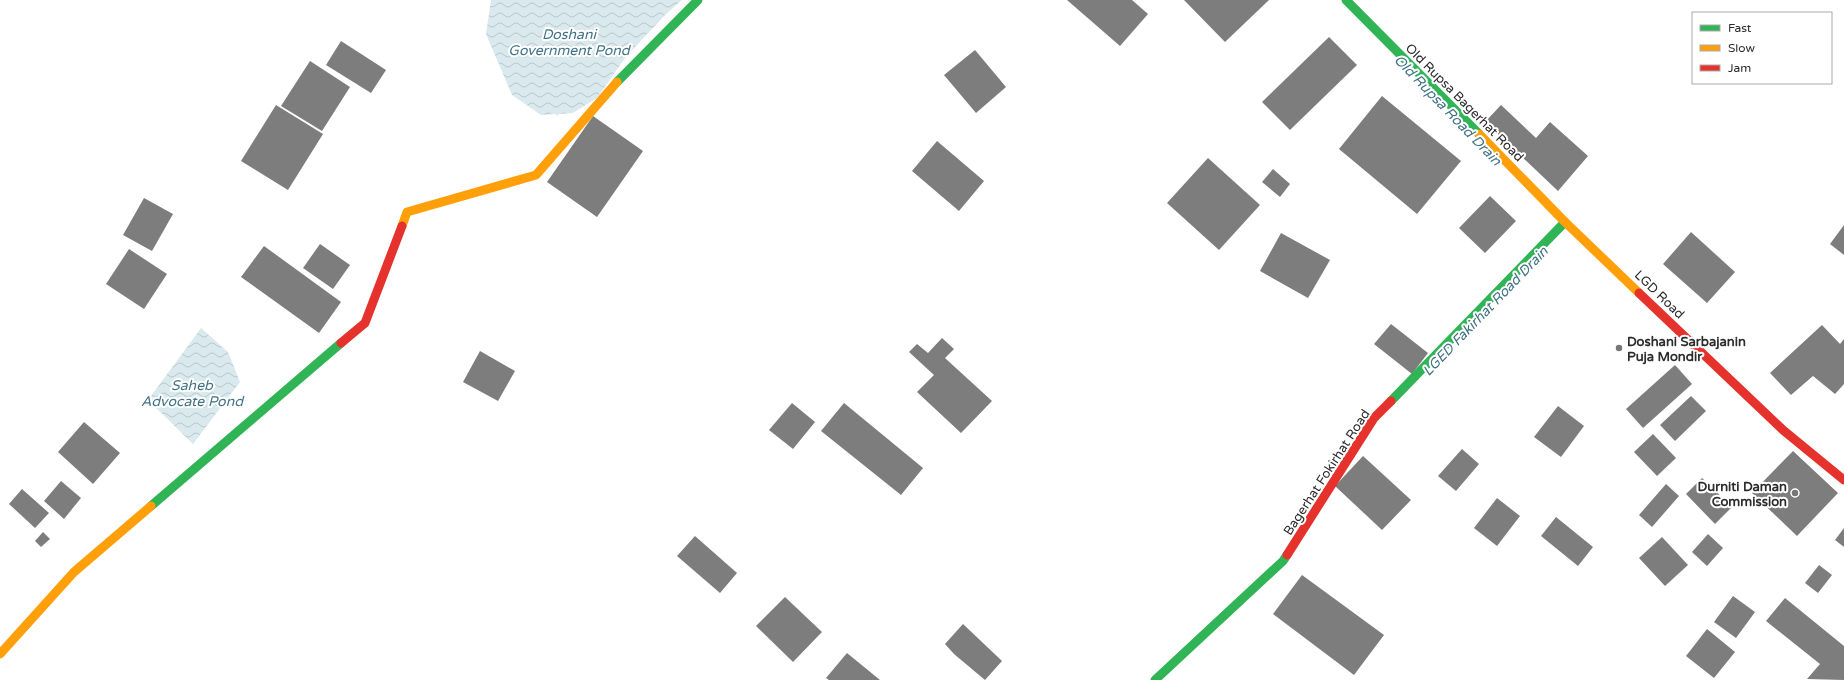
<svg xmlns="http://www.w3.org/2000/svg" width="1844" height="680" font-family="'Varela Round',sans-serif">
	<defs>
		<pattern id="water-waves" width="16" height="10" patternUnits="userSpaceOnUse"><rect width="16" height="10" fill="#d9e9ee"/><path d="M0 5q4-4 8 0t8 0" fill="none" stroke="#bac8cc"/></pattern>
	</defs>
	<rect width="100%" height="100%" fill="#fff"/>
	<g fill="url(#water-waves)">
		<path d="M491,0H682L665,15L625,58L597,98L573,113L559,114L557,116L556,114L541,115L512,95L486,34Z"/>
		<path d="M201,328L228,352L240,382L193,444L148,400Z"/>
	</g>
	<g fill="#7d7d7d">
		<path d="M1067,0H1132L1148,14L1120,46Z"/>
		<path d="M1184,0H1269L1225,42Z"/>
		<path d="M1329,37L1357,65L1290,130L1262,102Z"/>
		<path d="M341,41L386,70L371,93L326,65Z"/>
		<path d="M975,50L1006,87L976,113L944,75Z"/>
		<path d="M310,61L350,87L322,131L281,106Z"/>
		<path d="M1382,96L1461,161L1417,214L1339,149Z"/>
		<path d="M276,105L323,134L288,190L241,161Z"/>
		<path d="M1501,105L1536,138L1550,122L1588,156L1558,191L1485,122Z"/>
		<path d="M593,116L643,151L597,217L547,182Z"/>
		<path d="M937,141L984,181L959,211L912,171Z"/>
		<path d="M1208,158L1260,205L1219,250L1167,203Z"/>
		<path d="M1273,169L1290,184L1280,197L1262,182Z"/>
		<path d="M1490,196L1516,221L1485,253L1459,228Z"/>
		<path d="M144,198L173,214L152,251L123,235Z"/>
		<path d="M1844,225V255L1830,244Z"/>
		<path d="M1691,232L1735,272L1707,303L1663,264Z"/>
		<path d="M1281,233L1330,260L1308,298L1260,271Z"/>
		<path d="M320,244L350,265L333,289L303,268Z"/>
		<path d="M264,246L341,302L319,333L241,277Z"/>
		<path d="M129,249L167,274L144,309L106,284Z"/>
		<path d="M1391,324L1428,353L1412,374L1374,344Z"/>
		<path d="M1822,325L1840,344L1844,339V384L1835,394L1813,376L1791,395L1770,373Z"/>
		<path d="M942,338L954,349L945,358L992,401L961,433L917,392L934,375L909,352L917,344L928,353Z"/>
		<path d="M480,351L515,371L498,401L463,382Z"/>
		<path d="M1675,365L1692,384L1643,428L1626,409Z"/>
		<path d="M1691,396L1706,411L1675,441L1660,425Z"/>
		<path d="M792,403L815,422L793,449L769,430Z"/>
		<path d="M844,403L923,468L901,495L821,431Z"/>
		<path d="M1558,406L1584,426L1561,457L1534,437Z"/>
		<path d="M84,422L120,453L93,484L58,452Z"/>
		<path d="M1653,434L1676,458L1657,476L1634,452Z"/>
		<path d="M1462,449L1479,464L1456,491L1438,476Z"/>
		<path d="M1793,451L1838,493L1797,536L1752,493Z"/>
		<path d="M1363,456L1411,500L1382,530L1335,486Z"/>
		<path d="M1702,478L1732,507L1715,524L1686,494Z"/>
		<path d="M61,481L81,498L64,519L44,501Z"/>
		<path d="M1666,484L1679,496L1652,527L1639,515Z"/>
		<path d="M22,489L49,513L35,528L9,504Z"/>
		<path d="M1497,498L1520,516L1497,546L1474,528Z"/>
		<path d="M1556,517L1593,547L1578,566L1541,536Z"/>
		<path d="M1844,528V547L1835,540Z"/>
		<path d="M43,532L50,539L41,547L35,541Z"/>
		<path d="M1708,534L1723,548L1707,566L1692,552Z"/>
		<path d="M695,536L737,573L720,593L677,556Z"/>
		<path d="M1662,537L1688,565L1665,586L1639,558Z"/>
		<path d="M1819,565L1832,575L1818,593L1805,583Z"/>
		<path d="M1302,575L1384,635L1354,675L1273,614Z"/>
		<path d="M1733,596L1755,612L1736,638L1714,622Z"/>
		<path d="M785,597L822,632L793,662L756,626Z"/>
		<path d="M1785,598L1844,646V680L1807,679L1820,664L1766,621Z"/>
		<path d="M963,624L1002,661L985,680L954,654L945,644Z"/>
		<path d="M1707,629L1735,652L1714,678L1686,656Z"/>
		<path d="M847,653L880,680H829L826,678Z"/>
	</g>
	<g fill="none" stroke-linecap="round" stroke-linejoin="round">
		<g stroke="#30b455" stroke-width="9">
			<path d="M1346,0L1479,134"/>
			<path d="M617,82L698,0"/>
			<path d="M1391,401L1565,222"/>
			<path d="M151,506L341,343"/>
			<path d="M1155,680L1283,561L1287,555"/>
		</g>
		<g stroke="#ff9f0a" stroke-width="9">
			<path d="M1479,134L1565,222L1639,293"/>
			<path d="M402,226L407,212L536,175L617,82"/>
			<path d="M0,654L74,572L151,506"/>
		</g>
		<g stroke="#e5322d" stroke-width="9">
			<path d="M1639,293L1783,430L1844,480"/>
			<path d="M341,343L365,323L402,226"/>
			<path d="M1287,555L1374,418L1391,401"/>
		</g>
	</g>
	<g fill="#767676" stroke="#fff" stroke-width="1.5">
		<circle cx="1619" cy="348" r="4"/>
		<circle cx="1795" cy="493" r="4"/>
	</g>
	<g text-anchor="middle" stroke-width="4" stroke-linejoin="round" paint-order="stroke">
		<g font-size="13" fill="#2c2c2c" stroke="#fff">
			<text transform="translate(1465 102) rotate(45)" y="5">Old Rupsa Bagerhat Road</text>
			<text transform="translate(1660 294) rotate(44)" y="5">LGD Road</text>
			<text transform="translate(1326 472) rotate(-57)" y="5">Bagerhat Fokirhat Road</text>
		</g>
		<g font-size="13" font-weight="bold" fill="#2c2c2c" stroke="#fff" text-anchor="start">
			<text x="1627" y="346">Doshani Sarbajanin<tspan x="1627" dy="15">Puja Mondir</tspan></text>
			<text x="1787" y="491" text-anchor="end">Durniti Daman<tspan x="1787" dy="15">Commission</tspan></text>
		</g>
		<g font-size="14" font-style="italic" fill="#427386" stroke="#fff">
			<text x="569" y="39">Doshani<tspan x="569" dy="16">Government Pond</tspan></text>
			<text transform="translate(1448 110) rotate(46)" y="5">Old Rupsa Road Drain</text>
			<text transform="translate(1485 311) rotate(-46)" y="5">LGED Fakirhat Road Drain</text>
			<text x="192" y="390">Saheb<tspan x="192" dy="16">Advocate Pond</tspan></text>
		</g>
	</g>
	<rect x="1692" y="12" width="140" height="72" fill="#ffffff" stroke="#ababab"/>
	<rect x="1700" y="25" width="20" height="6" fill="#30b455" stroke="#ababab"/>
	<text x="1728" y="32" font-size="12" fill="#2c2c2c">Fast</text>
	<rect x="1700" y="45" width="20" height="6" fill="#ff9f0a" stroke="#ababab"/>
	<text x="1728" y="52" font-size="12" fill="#2c2c2c">Slow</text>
	<rect x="1700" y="65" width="20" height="6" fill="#e5322d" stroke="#ababab"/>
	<text x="1728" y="72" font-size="12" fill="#2c2c2c">Jam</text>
</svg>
